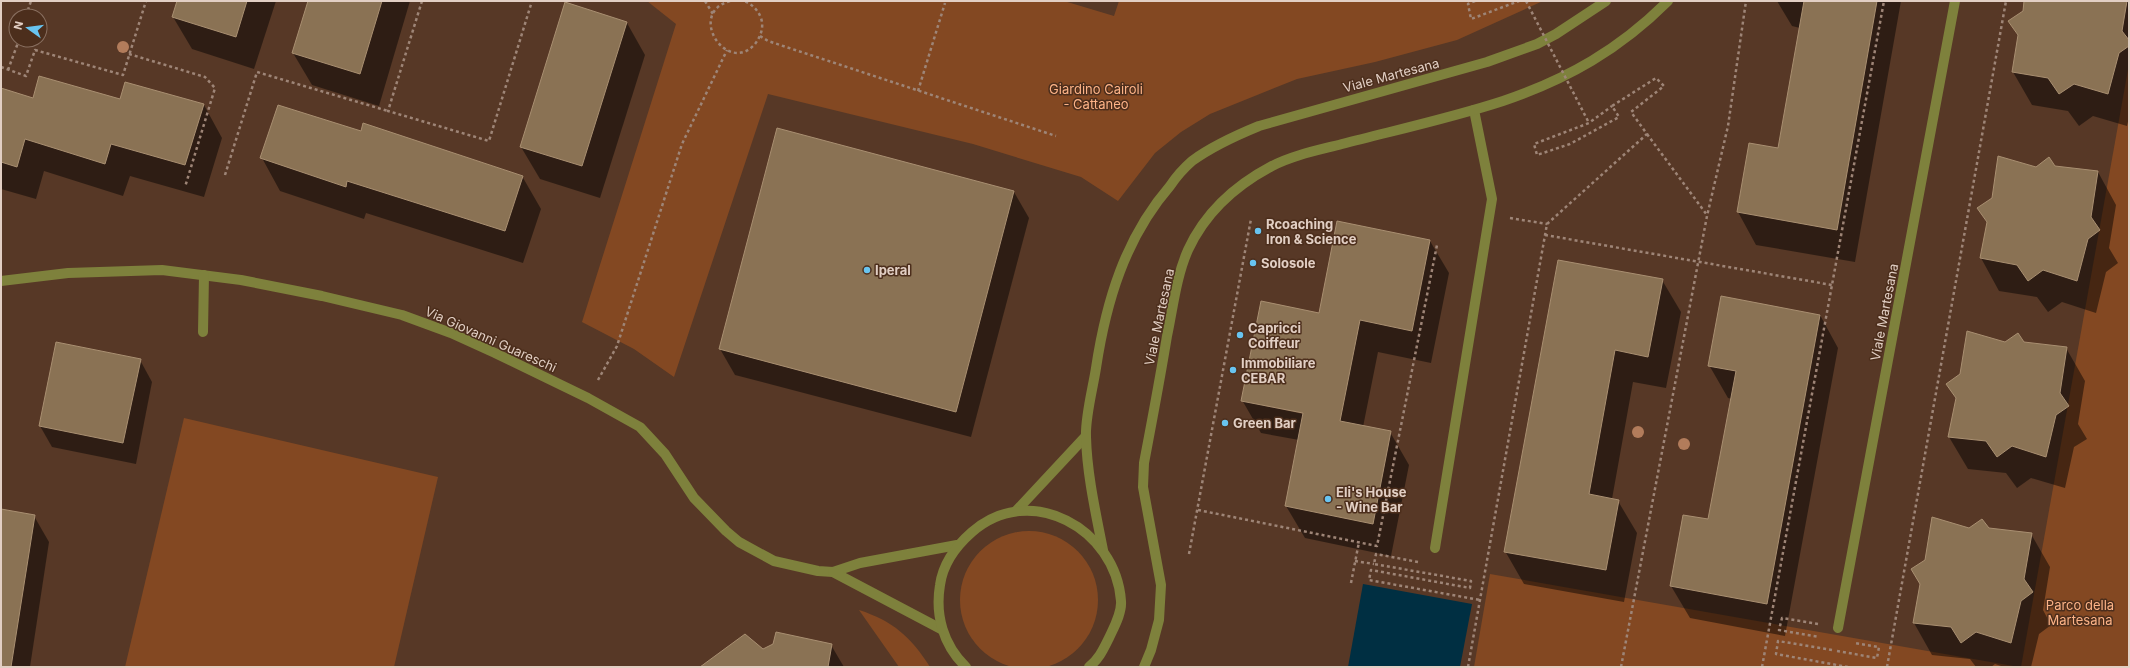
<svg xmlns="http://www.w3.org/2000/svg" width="2130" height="668" font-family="Inter,sans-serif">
	<rect width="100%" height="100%" fill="#573826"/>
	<g fill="#834822">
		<path d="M647,1H1064L1114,16L1119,1H1543L1457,40L1375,62L1297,79L1210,114L1181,132L1155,153L1118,201L1081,177L973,144L768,94L674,377L634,349L582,322L676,24Z"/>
		<path d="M2129,64V667H2021Z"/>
		<path d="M184,418L438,477L394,667H125Z"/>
		<circle cx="1029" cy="600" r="69"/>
		<path d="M1490,574L2019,667H1474Z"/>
		<path d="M859,610C893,621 911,637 930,667H899Z"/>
	</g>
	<path fill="#002f42" d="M1363,584L1472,604L1460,667H1348Z"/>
	<g fill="#0007" fill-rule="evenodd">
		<path d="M178,1H276L254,69L192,49L173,17Z"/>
		<path d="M309,1H410L379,106L312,85L293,53Z"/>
		<path d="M1777,1H1901L1855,262L1756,245L1738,212L1749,144L1778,149L1800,28L1792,26Z"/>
		<path d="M2025,1H2129V117L2127,126L2093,116L2079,126L2068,111L2032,105L2013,72L2019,37L2010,22L2024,12Z"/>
		<path d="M627,23L645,55L600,198L540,179L521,147Z"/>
		<path d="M1,89L34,99L121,100L204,105L222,138L204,197L130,176L123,196L44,171L36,199L1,189Z"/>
		<path d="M362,132L522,176L541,209L523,263L366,213L364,219L280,191L262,158Z"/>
		<path d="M2036,168L2098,172L2116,205L2109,248L2118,263L2106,272L2096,313L2062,302L2048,312L2037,297L1999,291L1981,258L1988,224L1979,208Z"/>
		<path d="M1014,192L1029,218L971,437L735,375L720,349Z"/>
		<path d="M1337,222L1430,241L1449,273L1431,363L1378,352L1363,427L1390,432L1409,465L1391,556L1305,538L1286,506L1299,440L1261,433L1242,400L1320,314ZM1265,404L1308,413V415L1265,406Z"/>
		<path d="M1558,261L1662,280L1681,312L1666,388L1633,382L1612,499L1618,501L1637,533L1624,602L1524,584L1505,551Z"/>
		<path d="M1820,315L1838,348L1785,636L1690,618L1671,586L1709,521L1732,399L1728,398L1709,365Z"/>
		<path d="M2005,343H2023L2066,348L2085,381L2078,424L2087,439L2074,447L2065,488L2031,478L2017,488L2006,473L1968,469L1949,437L1957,400L1948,384Z"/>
		<path d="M140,360L152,382L136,464L52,447L40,426Z"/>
		<path d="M1,510L34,516L49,542L30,667H1Z"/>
		<path d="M1988,528L2031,534L2050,567L2043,610L2051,625L2039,634L2031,667H2004L1995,664L1991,667H1976L1970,659L1932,655L1914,623L1969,529Z"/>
		<path d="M831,645L844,667H702L763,650Z"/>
	</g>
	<g fill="#8a7254" stroke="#a98f71">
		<path d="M177,1H247L236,37L172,17Z"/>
		<path d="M308,1H382L360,74L292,53Z"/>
		<path d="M1804,1H1877L1837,230L1737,212L1749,143L1778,148Z"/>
		<path d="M2024,1H2127L2122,31L2129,40V46L2119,53L2108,94L2074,84L2059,94L2048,78L2012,72L2018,35L2008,21L2023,11Z"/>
		<path d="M565,2L627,22L582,166L520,147Z"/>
		<path d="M39,76L120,99L125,82L204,104L185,165L111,144L105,164L25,139L17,167L1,162V88L33,98Z"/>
		<path d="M278,105L361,131L363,123L523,176L505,231L347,181L346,187L260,158Z"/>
		<path d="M777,128L1014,191L956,412L719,349Z"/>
		<path d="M1998,156L2036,167L2049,157L2055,166L2098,171L2091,217L2100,230L2088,239L2077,281L2043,270L2028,281L2017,265L1980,258L1987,222L1977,208L1992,198Z"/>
		<path d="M1337,221L1430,240L1412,331L1360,320L1340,421L1391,431L1373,524L1285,506L1303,413L1241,401L1261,301L1319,313Z"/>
		<path d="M1558,260L1663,279L1648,357L1615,350L1589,494L1619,500L1606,570L1504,552Z"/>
		<path d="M1721,296L1820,315L1767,604L1670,586L1683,515L1708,519L1736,371L1708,366Z"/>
		<path d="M1967,331L2005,342L2018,333L2024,342L2067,347L2060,393L2069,406L2056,415L2046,457L2012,446L1997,457L1986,441L1948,437L1956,398L1946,384L1960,374Z"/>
		<path d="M56,342L141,359L123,443L39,426Z"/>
		<path d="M1,509L35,515L11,667H1Z"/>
		<path d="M1932,517L1969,528L1982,519L1989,528L2032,533L2024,579L2033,592L2021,601L2011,643L1976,632L1961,643L1951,627L1913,623L1920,584L1911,569L1925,560Z"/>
		<path d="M776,632L832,644L828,667H700L745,634L763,649L773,644Z"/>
	</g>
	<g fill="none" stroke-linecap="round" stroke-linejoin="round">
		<g stroke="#9e8577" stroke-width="2.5" stroke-dasharray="3 3" stroke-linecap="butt">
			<path d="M422,1L388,111L489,141L532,1"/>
			<path d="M705,1L713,14"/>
			<path d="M730,1C686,13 727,76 755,44C761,36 764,27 761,18C758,10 752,4 744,1"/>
			<path d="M1475,1L1468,4L1471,19L1519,1"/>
			<path d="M26,16L31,1"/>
			<path d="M760,36L768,41L1056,136"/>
			<path d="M129,54L205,77L215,88L185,187"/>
			<path d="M1,67L26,76L35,50L123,75L146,1"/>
			<path d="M8,70L19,40"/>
			<path d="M918,91L945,3"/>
			<path d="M1647,134L1707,215"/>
			<path d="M225,175L257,72L388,111"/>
			<path d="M1510,218L1547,224"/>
			<path d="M1545,235L1832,285"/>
			<path d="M598,380L617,346L682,144L727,50"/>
			<path d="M1198,510L1377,546L1437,245"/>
			<path d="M1189,554L1251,219"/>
			<path d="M1355,561L1374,564"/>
			<path d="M1418,562L1376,554L1374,564L1471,581L1470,588L1371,570L1369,580L1480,600"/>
			<path d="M1351,583L1359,542"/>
			<path d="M1818,624L1782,618L1779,630L1819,637"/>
			<path d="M1832,650L1778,641L1776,654L1848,667"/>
			<path d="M1837,651L1877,658L1879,647L1854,643"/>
			<path d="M1468,667L1547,224L1647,134L1631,112L1664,86L1656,78L1612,106L1619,117L1570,144L1537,155L1534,144L1589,123L1612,106"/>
			<path d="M1621,667L1707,216L1728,126L1746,1"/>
			<path d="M1762,667L1884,1"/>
			<path d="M1887,667L2006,1"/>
		</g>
		<g stroke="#7e813c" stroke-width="10">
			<path d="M1,281L68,273L162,270L241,280L322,296L402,315L451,333L495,353L588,398L640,427L665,454L694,498L726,531L739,542L774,561L818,571L833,572L860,563L957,545"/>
			<path d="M203,332L204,275"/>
			<path d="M1016,511L1086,436"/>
			<path d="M1435,548L1492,199L1474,110"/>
			<path d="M1103,550C1096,514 1087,475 1086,437C1085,417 1093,388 1096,368C1106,302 1125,238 1170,186C1176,177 1184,168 1192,161C1211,147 1237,135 1259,126L1487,62L1537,44L1556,34L1606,1"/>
			<path d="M833,572L941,629"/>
			<path d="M1838,628L1955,1"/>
			<path d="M966,667C943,645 935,615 940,585C943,563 956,546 972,532C1030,481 1116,529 1121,601C1122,613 1114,627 1109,638C1103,650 1099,659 1089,667"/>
			<path d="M1144,667L1151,650L1159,620L1161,585L1143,487L1144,463C1152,421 1160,379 1167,336C1173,308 1176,277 1188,250C1205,213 1236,185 1272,166C1293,155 1319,150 1342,144C1396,130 1451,118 1503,101C1568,79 1620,49 1668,1"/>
		</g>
		<path stroke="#9e8577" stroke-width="2.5" stroke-dasharray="3 3" stroke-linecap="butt" d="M1526,1L1589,123"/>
	</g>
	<g fill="#b27c5b">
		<circle cx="123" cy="47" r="6"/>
		<circle cx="1638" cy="432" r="6"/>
		<circle cx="1684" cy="444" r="6"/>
	</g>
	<g fill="#68c4f0" stroke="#4c2e1c" stroke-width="1.5">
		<circle cx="1258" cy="231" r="4"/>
		<circle cx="1253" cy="263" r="4"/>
		<circle cx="867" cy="270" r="4"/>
		<circle cx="1240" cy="335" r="4"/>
		<circle cx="1233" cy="370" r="4"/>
		<circle cx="1225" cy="423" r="4"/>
		<circle cx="1328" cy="499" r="4"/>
	</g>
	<g text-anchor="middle" stroke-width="3" stroke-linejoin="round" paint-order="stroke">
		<g font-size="13" fill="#e2cfc4" stroke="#4c2e1c">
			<text transform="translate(1391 75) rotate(-15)" y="5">Viale Martesana</text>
			<text transform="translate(1884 312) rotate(-79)" y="5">Viale Martesana</text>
			<text transform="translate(1159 317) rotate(-78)" y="5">Viale Martesana</text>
			<text transform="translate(491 339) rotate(24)" y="5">Via Giovanni Guareschi</text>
		</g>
		<g font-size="13" fill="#fdb387" stroke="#4c2e1c">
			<text x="1096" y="94">Giardino Cairoli<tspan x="1096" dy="15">- Cattaneo</tspan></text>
			<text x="2080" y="610">Parco della<tspan x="2080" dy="15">Martesana</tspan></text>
		</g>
		<g font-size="13" font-weight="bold" fill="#e2cfc4" stroke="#4c2e1c" text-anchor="start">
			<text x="1266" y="229">Rcoaching<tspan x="1266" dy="15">Iron &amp; Science</tspan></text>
			<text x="1261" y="268">Solosole</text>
			<text x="875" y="275">Iperal</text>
			<text x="1248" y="333">Capricci<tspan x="1248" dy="15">Coiffeur</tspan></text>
			<text x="1241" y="368">Immobiliare<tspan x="1241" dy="15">CEBAR</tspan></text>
			<text x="1233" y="428">Green Bar</text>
			<text x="1336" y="497">Eli's House<tspan x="1336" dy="15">- Wine Bar</tspan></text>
		</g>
	</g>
	<rect width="2130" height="668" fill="none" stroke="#e2cfc4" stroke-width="4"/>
	<g transform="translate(28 28) rotate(284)"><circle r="19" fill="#4c2e1c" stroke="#886e5f"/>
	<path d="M0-3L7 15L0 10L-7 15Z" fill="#68c4f0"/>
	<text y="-6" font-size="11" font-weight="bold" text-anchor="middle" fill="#e2cfc4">N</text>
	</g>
</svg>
